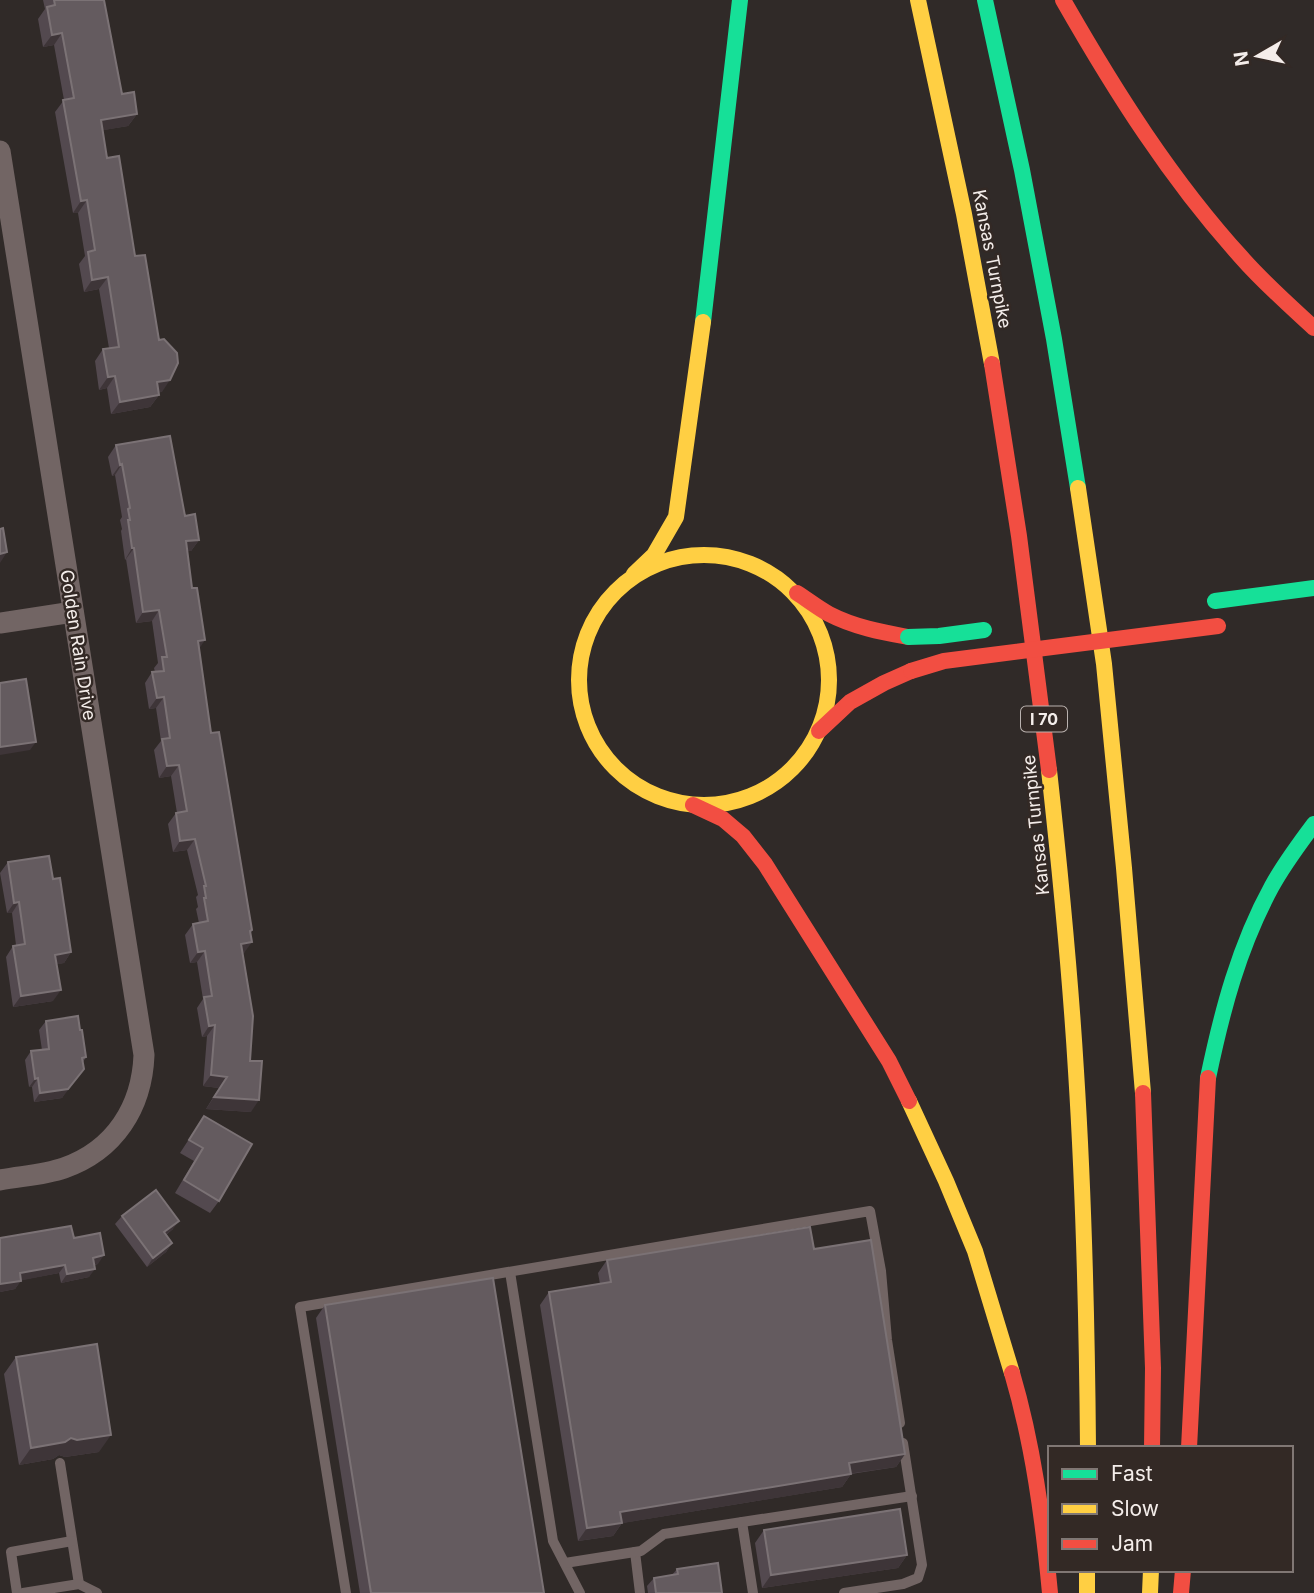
<svg xmlns="http://www.w3.org/2000/svg" width="1314" height="1593" font-family="Inter,sans-serif">
	<rect width="100%" height="100%" fill="#302a28"/>
	<g fill="none" stroke-linecap="round" stroke-linejoin="round">
		<g stroke="#726564" stroke-width="10">
			<path d="M510,1272L553,1541L580,1593"/>
			<path d="M60,1463L79,1584"/>
			<path d="M742,1522L753,1593"/>
			<path d="M635,1552L640,1593"/>
			<path d="M565,1563L641,1551L664,1534L912,1496"/>
			<path d="M17,1593L11,1552L72,1541"/>
			<path d="M23,1593L79,1584L97,1593"/>
			<path d="M346,1593L300,1307L870,1211L881,1271L887,1340L900,1423"/>
			<path d="M844,1593L903,1584L918,1578L922,1565L903,1443"/>
		</g>
		<g stroke="#726564" stroke-width="21">
			<path d="M0,151L144,1055C142,1107 115,1150 64,1168C44,1175 21,1176 0,1180"/>
			<path d="M0,623L73,612"/>
		</g>
		<g stroke="#16e098" stroke-width="16">
			<path d="M985,0L1022,170L1054,339L1078,488"/>
			<path d="M703,322L740,0"/>
			<path d="M1215,601L1314,588"/>
			<path d="M1208,1078C1222,1011 1239,946 1272,886C1284,864 1299,844 1314,824"/>
		</g>
		<g stroke="#ffcf43" stroke-width="16">
			<path d="M918,0L964,214L992,364"/>
			<path d="M1078,488L1104,664L1124,868L1143,1093"/>
			<circle cx="704" cy="680" r="125"/>
			<path d="M634,574L654,555L676,517L703,322"/>
			<path d="M1049,770C1060,870 1070,971 1076,1071C1084,1197 1087,1322 1088,1448"/>
			<path d="M909,1101L946,1181L975,1251L1012,1373"/>
			<path d="M1087,1570V1593"/>
			<path d="M1150,1593L1151,1570"/>
		</g>
		<g stroke="#f24e42" stroke-width="16">
			<path d="M1063,0C1115,91 1171,180 1242,258C1264,283 1289,305 1314,328"/>
			<path d="M992,364L1019,536L1049,770"/>
			<path d="M797,593C808,600 818,608 829,614C854,627 881,632 908,637"/>
			<path d="M819,731L850,702L884,683L911,671"/>
			<path d="M693,805L723,819L743,836L765,864L889,1061L909,1101"/>
			<path d="M1143,1093L1153,1368L1152,1448"/>
			<path d="M1012,1373C1033,1444 1043,1519 1050,1593"/>
			<path d="M1189,1448L1208,1078"/>
			<path d="M1181,1593L1183,1570"/>
		</g>
		<path stroke="#16e098" stroke-width="16" d="M908,637L939,636L984,630"/>
		<path stroke="#f24e42" stroke-width="16" d="M911,671L944,661L1218,626"/>
	</g>
	<g fill="#53494f">
		<path d="M43,0H104L122,94L137,114L128,126L103,130L107,158L135,256L162,392H158L159,395L150,407L111,414L107,388L99,390L95,361L103,349L109,348L99,289L84,292L79,264L85,256L78,213H73L55,112L64,100L54,45L43,47L38,19L45,9Z"/>
		<path d="M116,445L185,516L199,540L191,551H187L199,649L211,733L252,930L244,953L242,954L250,1061L251,1112L206,1109L219,1088L203,1086L207,1036L202,1037L197,1008L203,999L197,962L190,963L185,935L193,924L199,923L196,909L198,907L196,897L198,895L187,850L173,852L168,824L176,813H177L171,776L159,778L154,750L161,741L156,708L149,709L145,683L152,672H155L154,668L158,663L152,621L136,623L126,559L125,560L121,531L122,529L120,520L122,517L115,475L112,476L108,457Z"/>
		<path d="M8,862L53,879L71,952L64,963L57,964L53,1001L13,1007L6,957L13,946L16,945L12,913H7L0,873Z"/>
		<path d="M46,1021L80,1030L86,1057L62,1098L34,1102L32,1087H29L25,1060L31,1051L42,1050L39,1030Z"/>
		<path d="M204,1116L219,1201L210,1213L175,1193L194,1161L180,1153Z"/>
		<path d="M122,1216L173,1229L166,1235L172,1243L166,1252L147,1267L115,1224Z"/>
		<path d="M0,1238H74L98,1264L94,1265L89,1277L61,1283L59,1273L21,1280L15,1289L0,1292Z"/>
		<path d="M814,1249L905,1454L896,1467L851,1474L842,1487L622,1523L613,1536L578,1541L540,1305L549,1292L600,1284L598,1273L607,1260Z"/>
		<path d="M325,1305L544,1593H360L316,1318Z"/>
		<path d="M16,1357L99,1452L65,1457L59,1455L53,1459L19,1465L4,1374Z"/>
		<path d="M764,1530L907,1555L898,1568L762,1588L755,1543Z"/>
		<path d="M677,1569L722,1593H648L647,1586L654,1578L672,1575Z"/>
	</g>
	<g fill="#3e3538">
		<path d="M62,33L54,45L43,47L52,35Z"/>
		<path d="M137,114L128,126L93,132L101,120Z"/>
		<path d="M87,200L78,213H73L81,201Z"/>
		<path d="M108,277L99,289L84,292L92,280Z"/>
		<path d="M115,376L107,388L99,390L108,377Z"/>
		<path d="M170,380L162,392L148,394L157,382Z"/>
		<path d="M159,395L150,407L111,414L120,402Z"/>
		<path d="M122,464L115,475L112,476L120,465Z"/>
		<path d="M199,540L191,551L178,552L186,541Z"/>
		<path d="M132,548H134L126,559L125,560Z"/>
		<path d="M7,552L0,563V554Z"/>
		<path d="M159,610L152,621L136,623L143,612Z"/>
		<path d="M205,640L197,652L198,641Z"/>
		<path d="M164,697L156,708L149,709L157,698Z"/>
		<path d="M36,742L30,750L0,755V747Z"/>
		<path d="M179,765L171,776L159,778L167,766Z"/>
		<path d="M195,839L187,850L173,852L180,841Z"/>
		<path d="M19,902L12,913H7L14,903Z"/>
		<path d="M252,942L244,953L233,955L241,944Z"/>
		<path d="M205,951L197,962L190,963L198,952Z"/>
		<path d="M71,952L64,963L48,966L55,955Z"/>
		<path d="M61,990L53,1001L13,1007L21,996Z"/>
		<path d="M215,1025L207,1036L202,1037L209,1026Z"/>
		<path d="M84,1069L62,1098L34,1102L40,1093Z"/>
		<path d="M211,1075L227,1077L219,1088L203,1086Z"/>
		<path d="M38,1078L32,1087H29L35,1079Z"/>
		<path d="M214,1097L259,1100L251,1112L206,1109Z"/>
		<path d="M179,1221L173,1229L158,1241L164,1232Z"/>
		<path d="M172,1243L166,1252L147,1267L153,1258Z"/>
		<path d="M104,1255L98,1264L86,1266L93,1258Z"/>
		<path d="M65,1265L59,1273L14,1282L20,1273Z"/>
		<path d="M95,1269L89,1277L61,1283L67,1274Z"/>
		<path d="M21,1281L15,1289L0,1292V1284Z"/>
		<path d="M111,1435L99,1452L65,1457L59,1455L53,1459L19,1465L31,1448L71,1438Z"/>
		<path d="M905,1454L896,1467L840,1475L849,1463Z"/>
		<path d="M851,1474L842,1487L611,1525L620,1512Z"/>
		<path d="M622,1523L613,1536L578,1541L587,1528Z"/>
		<path d="M907,1555L898,1568L762,1588L771,1575Z"/>
	</g>
	<g fill="#645b5f" stroke="#7b7275" stroke-width="2">
		<path d="M54,0H104L122,94L134,92L137,114L101,120L107,158L119,156L135,256L145,255L159,340L164,339L177,353L178,363L170,380L157,382L159,395L120,402L115,376L108,377L103,349L119,347L108,277L92,280L88,252L95,250L87,200L81,201L63,100L74,98L62,33L52,35L47,7L55,5Z"/>
		<path d="M170,436L185,516L195,514L199,540L186,541L192,588H197L205,640L198,641L211,733L219,732L252,930L250,931L252,942L241,944L253,1016L250,1061H262L259,1100L214,1097L227,1077L211,1075L215,1025L209,1026L204,997L212,996L205,951L198,952L193,924L208,921L204,898H206L204,886H206L195,839L180,841L176,813L187,811L179,765L167,766L162,739L170,738L164,697L157,698L152,672L164,671L162,657H167L159,610L143,612L134,548H132L128,520H130L128,509L130,508L122,464L120,465L116,445Z"/>
		<path d="M3,528L7,552L0,554V529Z"/>
		<path d="M26,679L36,742L0,747V683Z"/>
		<path d="M49,856L53,879L60,878L71,952L55,955L61,990L21,996L13,946L25,944L19,902L14,903L8,862Z"/>
		<path d="M78,1016L80,1030H82L86,1057L82,1058L84,1069L68,1089L40,1093L38,1078L35,1079L31,1051L49,1049L46,1021Z"/>
		<path d="M204,1116L252,1144L219,1201L184,1180L203,1148L189,1140Z"/>
		<path d="M156,1190L179,1221L164,1232L172,1243L153,1258L122,1216Z"/>
		<path d="M71,1226L74,1238L100,1233L104,1255L93,1258L95,1269L67,1274L65,1265L20,1273L21,1281L0,1284V1238Z"/>
		<path d="M810,1227L814,1249L871,1240L905,1454L849,1463L851,1474L620,1512L622,1523L587,1528L549,1292L611,1282L607,1260Z"/>
		<path d="M493,1278L544,1593H371L325,1305Z"/>
		<path d="M97,1344L111,1435L77,1440L71,1438L65,1442L31,1448L16,1357Z"/>
		<path d="M900,1509L907,1555L771,1575L764,1530Z"/>
		<path d="M718,1563L722,1593H656L654,1578L678,1574L677,1569Z"/>
	</g>
	<g text-anchor="middle" stroke-width="5" stroke-linejoin="round" paint-order="stroke">
		<rect fill="#332925" stroke="#bab2af" stroke-width="2" x="1021" y="706.5" width="46" height="25" rx="5"/>
		<g font-size="16" font-weight="bold" fill="#f4edea">
			<text x="1044" y="725">I 70</text>
		</g>
		<g font-size="18" fill="#f4edea" stroke="#332925">
			<text transform="translate(992 259) rotate(79)" y="6">Kansas Turnpike</text>
			<text transform="translate(78 645) rotate(81)" y="6">Golden Rain Drive</text>
			<text transform="translate(1036 825) rotate(-96)" y="6">Kansas Turnpike</text>
		</g>
	</g>
	<rect x="1048" y="1446" width="245" height="126" fill="#332925" stroke="#807774" stroke-width="2"/>
	<rect x="1062" y="1469" width="35" height="10" fill="#16e098" stroke="#807774" stroke-width="2"/>
	<text x="1111" y="1481" font-size="21" fill="#f4edea">Fast</text>
	<rect x="1062" y="1504" width="35" height="10" fill="#ffcf43" stroke="#807774" stroke-width="2"/>
	<text x="1111" y="1516" font-size="21" fill="#f4edea">Slow</text>
	<rect x="1062" y="1539" width="35" height="10" fill="#f24e42" stroke="#807774" stroke-width="2"/>
	<text x="1111" y="1551" font-size="21" fill="#f4edea">Jam</text>
	<g transform="translate(1258 56) rotate(261)" stroke="#332925" stroke-width="5" paint-order="stroke">
	<path d="M0-5L12 26L0 18L-12 26Z" fill="#f4edea"/>
	<text y="-10" font-size="19" font-weight="bold" text-anchor="middle" fill="#f4edea">N</text>
	</g>
</svg>
